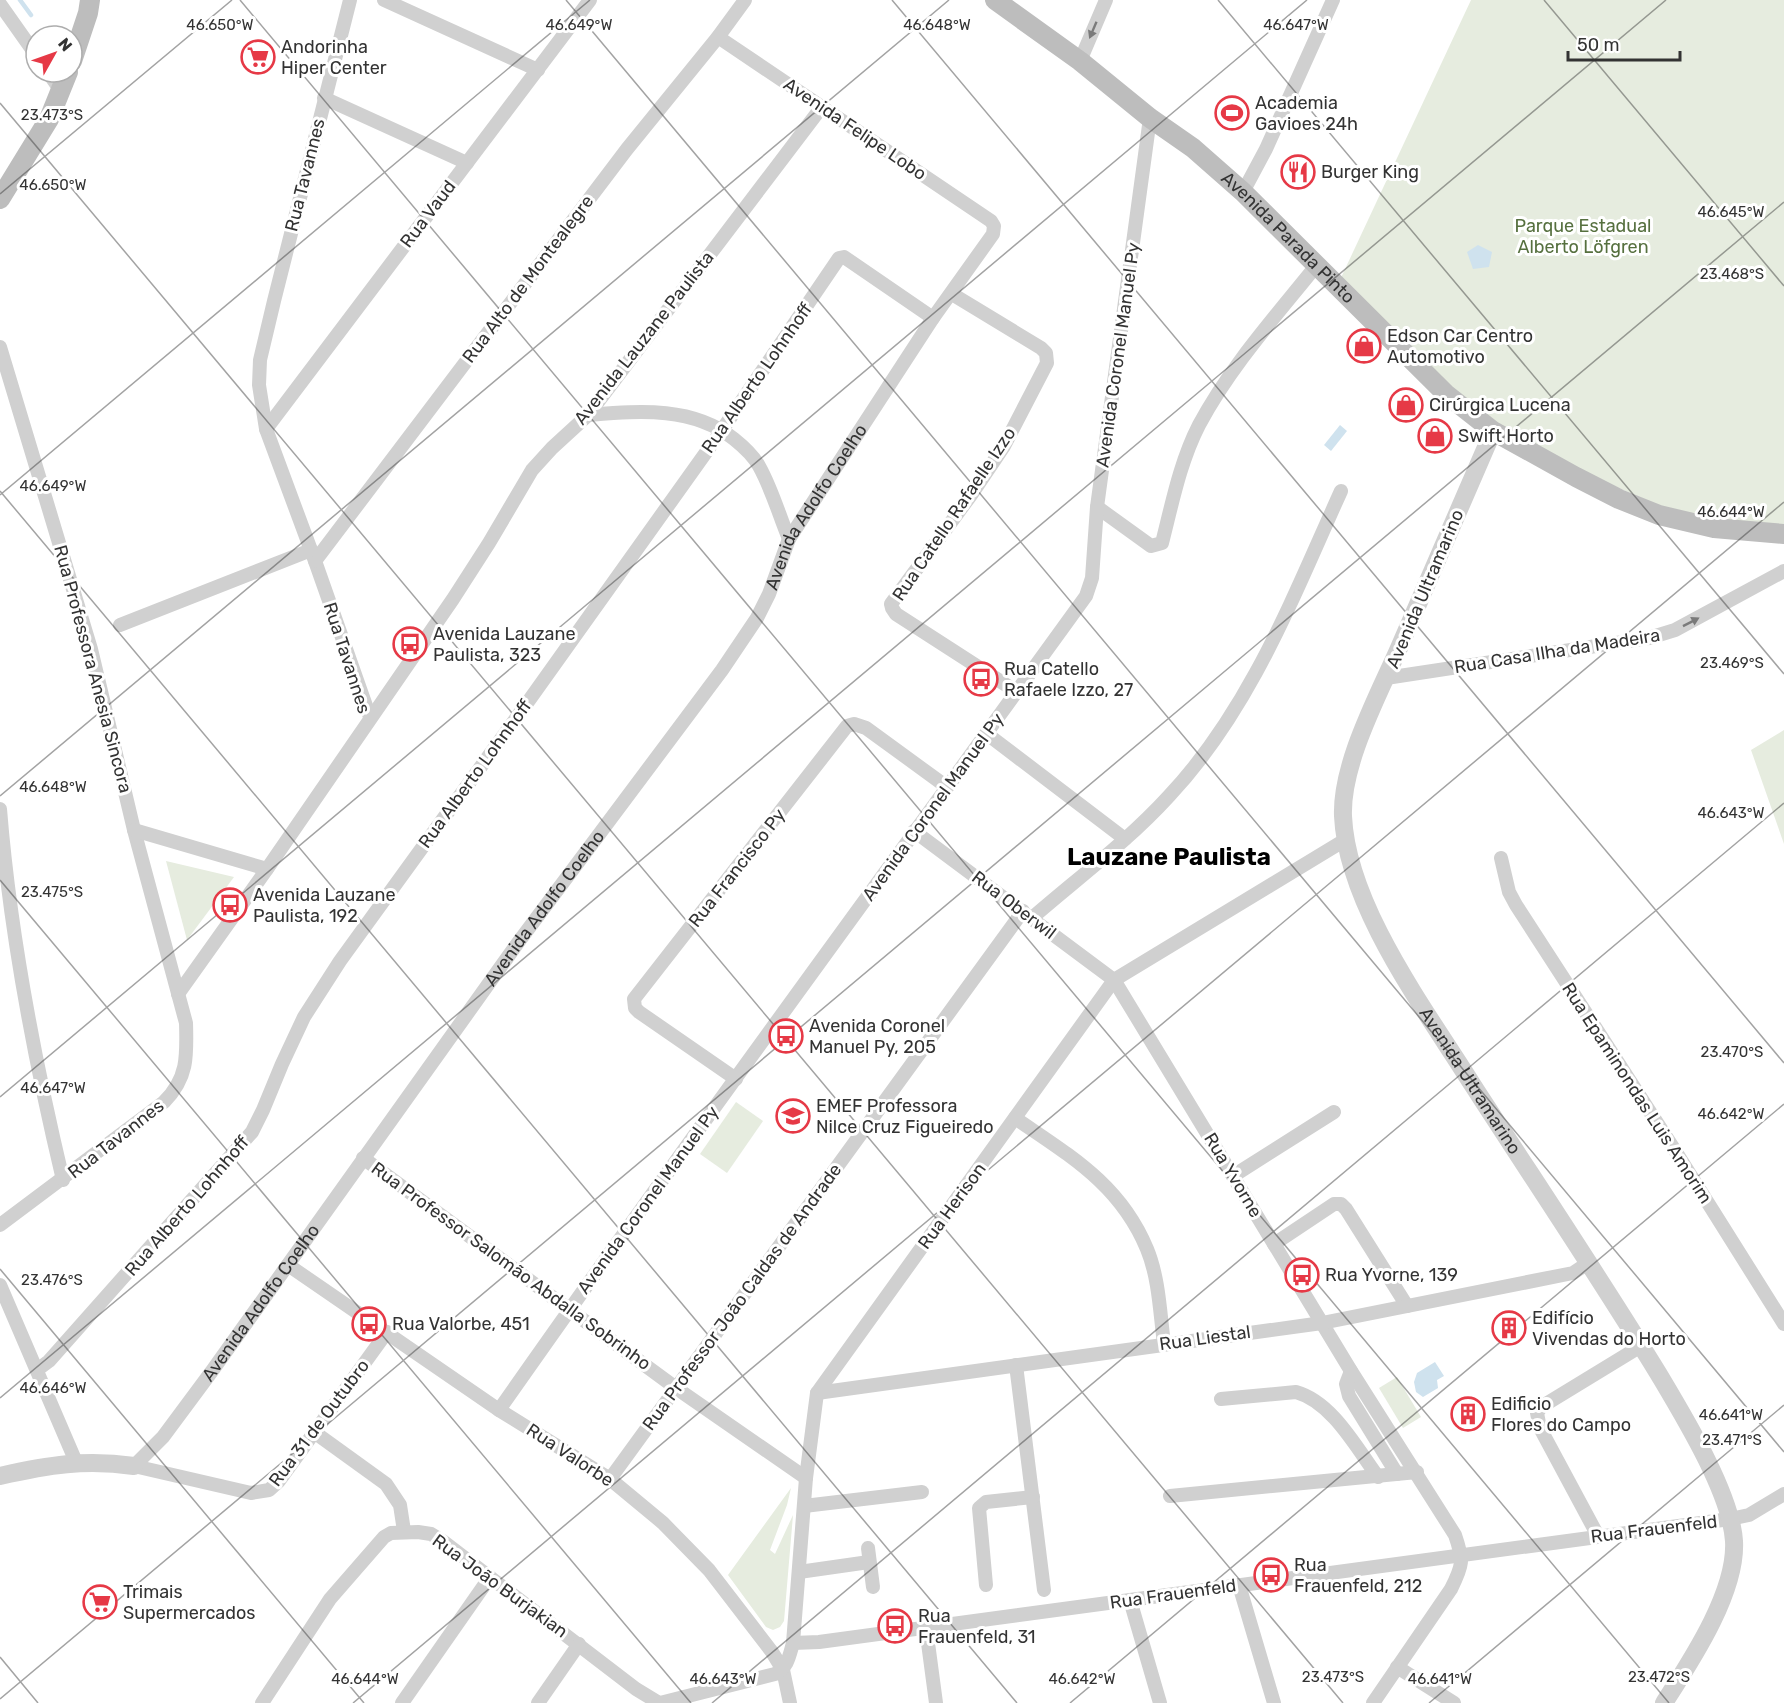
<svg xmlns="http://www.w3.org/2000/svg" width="1784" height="1703" font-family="Rubik,sans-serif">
	<rect width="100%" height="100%" fill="#fff"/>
	<g fill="#e6ecdf">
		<path d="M1471,0H1784V532L1751,531L1660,506L1596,478L1495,423L1454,392L1339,282Z"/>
		<path d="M1784,730V844L1751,750Z"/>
		<path d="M166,861L234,877L187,940Z"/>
		<path d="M736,1102L763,1121L727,1173L700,1154Z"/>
		<path d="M1397,1377L1421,1417L1403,1428L1379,1388Z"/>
		<path d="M791,1488L787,1505L770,1550L775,1554L793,1515L784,1621L780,1627L773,1630L766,1627L728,1575Z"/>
	</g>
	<g fill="#cfe2ee">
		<path d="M1478,245L1492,252L1489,267L1473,269L1467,252Z"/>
		<path d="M1340,425L1347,431L1331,451L1324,445Z"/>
		<path d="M1435,1362L1444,1376L1437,1380L1438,1388L1423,1397L1416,1392L1414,1382L1417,1373Z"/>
	</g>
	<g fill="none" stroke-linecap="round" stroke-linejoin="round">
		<path stroke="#cfe2ee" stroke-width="4.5" d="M20,0L31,15"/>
		<g stroke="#d0d0d0" stroke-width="14">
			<path d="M350,0L274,301L260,360L259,385L266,429L315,561L370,717"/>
			<path d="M384,0L538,70"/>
			<path d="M0,4L36,55"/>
			<path d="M1080,61L1106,0"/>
			<path d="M48,72L61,91"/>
			<path d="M324,98L467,163"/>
			<path d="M1243,192L1266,149L1333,0"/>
			<path d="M952,294L1041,348L1046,353L1047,363L1004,446L971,495L891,604L892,608L896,614L1017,692"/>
			<path d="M0,347L91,649L134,830L186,1023C187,1056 188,1078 164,1102L0,1225"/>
			<path d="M588,415C639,411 692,406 734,439C744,447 753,455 759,466C772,489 779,515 789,539"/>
			<path d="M266,429L590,0"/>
			<path d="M1097,507L1151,546L1162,543C1172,504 1180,462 1199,425C1230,367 1275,317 1316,266"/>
			<path d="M315,561L627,149L718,37L745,0"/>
			<path d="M120,625L311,550"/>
			<path d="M1386,678L1649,638L1675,630L1784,571"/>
			<path d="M987,734L1125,839"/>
			<path d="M0,809C10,934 34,1058 63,1180"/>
			<path d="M134,830L267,869"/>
			<path d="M914,831L1114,980L1351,1371L1455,1535C1464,1561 1463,1565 1451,1589L1373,1703"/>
			<path d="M1501,858L1509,892L1516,905L1676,1152L1784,1324"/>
			<path d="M1032,918C1078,878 1128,841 1169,796C1250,710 1293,597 1341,491"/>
			<path d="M178,994L267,869L453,599L489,543L532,470L552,448L588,415L821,108"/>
			<path d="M736,1079L639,1012L635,1008L634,999L847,726L854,724L866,728L947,787"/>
			<path d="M1015,1118C1070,1156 1120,1184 1147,1249C1159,1278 1160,1313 1164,1344"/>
			<path d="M363,1158L676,1388L806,1478"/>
			<path d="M1233,1176L1334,1112"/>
			<path d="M1274,1244L1334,1204H1341L1346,1209L1407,1306"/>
			<path d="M288,1265L499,1410L610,1479L663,1523L709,1570L772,1652L783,1670L790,1703"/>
			<path d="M0,1285L76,1462"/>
			<path d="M1016,1365L1044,1590"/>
			<path d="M37,1370L49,1361L252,1132L263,1110L282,1064L304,1017L340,961L530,699L722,430L839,258L844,257L933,318"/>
			<path d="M1351,1371L1346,1384L1349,1396L1397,1474"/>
			<path d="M817,1393L1322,1323L1573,1273L1588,1263"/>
			<path d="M1221,1399L1296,1392C1332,1402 1356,1447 1378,1477"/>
			<path d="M499,1410C691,1136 890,867 1086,596L1092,578L1097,507L1150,118"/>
			<path d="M314,1432L386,1484L400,1505L404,1531"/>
			<path id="s1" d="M134,1466L163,1437L212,1371L517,944L722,670L757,618L769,594L789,539L933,318L993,234L994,226L991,221L718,37"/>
			<path d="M134,1466L251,1493L269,1490L279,1481L387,1332"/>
			<path d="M610,1479L1023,911"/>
			<path d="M1170,1496L1417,1472"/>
			<path d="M804,1506L922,1492"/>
			<path d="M1598,1536L1540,1428L1537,1413L1541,1407L1641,1346"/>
			<path d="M868,1548L873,1587"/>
			<path d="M799,1572L869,1562"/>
			<path d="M986,1585L979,1508L986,1502L1033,1497"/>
			<path d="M1239,1585L1274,1703"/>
			<path d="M1130,1600L1160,1703"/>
			<path d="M926,1628L936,1703"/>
			<path d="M793,1643L819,1642L1730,1519L1749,1515L1784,1494"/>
			<path d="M1397,1667L1454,1703"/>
			<path d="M262,1703L330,1599L384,1537L391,1533L418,1532L431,1534L444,1542L636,1689L659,1703"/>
			<path d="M402,1703L490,1577"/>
			<path d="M538,1703L579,1644"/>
			<path d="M660,1703L775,1674C788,1667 789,1657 793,1643L806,1478L817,1393L1114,980L1345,840"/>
		</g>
		<g stroke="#d0d0d0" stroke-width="18">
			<path id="s2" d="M1493,431C1462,504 1430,576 1399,648C1378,696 1341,764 1343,816C1347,906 1425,1009 1472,1084C1534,1180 1598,1275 1658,1373C1683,1415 1731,1493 1734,1541C1737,1592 1691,1661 1664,1703"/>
			<path d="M0,1476C48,1465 85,1459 134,1466"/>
		</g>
		<g stroke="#bdbdbd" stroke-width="20">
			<path id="s3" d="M995,0L1080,61L1150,118L1193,148L1243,192L1446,394L1493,431L1576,477L1619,499L1659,515L1714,528L1784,534"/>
			<path d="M72,61L88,13L90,0"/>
			<path d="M0,199L49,119L68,72"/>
		</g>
	</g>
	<defs><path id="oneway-solid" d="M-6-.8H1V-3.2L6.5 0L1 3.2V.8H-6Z" transform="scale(1.5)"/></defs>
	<g fill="#7a7a7a">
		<use href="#oneway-solid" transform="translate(1093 30) rotate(113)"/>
		<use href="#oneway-solid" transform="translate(1691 622) rotate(-27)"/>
	</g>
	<path fill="none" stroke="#333" stroke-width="1.5" stroke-opacity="0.45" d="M240,0L1669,1703M566,0L1784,1452M892,0L1784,1063M1218,0L1784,674M1544,0L1784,286M0,103L1343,1703M0,194L232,0M0,491L1017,1703M0,495L590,0M0,796L949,0M0,880L691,1703M0,1097L1307,0M0,1269L364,1703M0,1398L1666,0M0,1657L38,1703M0,1699L1784,202M353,1703L1784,502M712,1703L1784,803M1070,1703L1784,1104M1429,1703L1784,1405"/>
	<defs>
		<symbol id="supermarket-ring" viewBox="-11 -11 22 22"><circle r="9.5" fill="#fff" stroke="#e63946" stroke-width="1.5"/><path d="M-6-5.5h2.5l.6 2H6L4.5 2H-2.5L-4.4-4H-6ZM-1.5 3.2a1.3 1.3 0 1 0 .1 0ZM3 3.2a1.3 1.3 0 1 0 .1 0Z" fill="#e63946"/></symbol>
		<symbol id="stadium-ring" viewBox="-11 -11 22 22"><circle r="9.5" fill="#fff" stroke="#e63946" stroke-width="1.5"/><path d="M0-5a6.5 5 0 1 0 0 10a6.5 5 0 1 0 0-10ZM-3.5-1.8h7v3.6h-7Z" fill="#e63946"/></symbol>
		<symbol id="restaurant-ring" viewBox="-11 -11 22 22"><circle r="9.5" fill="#fff" stroke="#e63946" stroke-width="1.5"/><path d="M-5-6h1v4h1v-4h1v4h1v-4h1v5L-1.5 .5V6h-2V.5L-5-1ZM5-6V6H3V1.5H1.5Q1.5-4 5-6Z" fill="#e63946"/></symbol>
		<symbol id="shop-ring" viewBox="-11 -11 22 22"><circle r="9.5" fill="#fff" stroke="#e63946" stroke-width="1.5"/><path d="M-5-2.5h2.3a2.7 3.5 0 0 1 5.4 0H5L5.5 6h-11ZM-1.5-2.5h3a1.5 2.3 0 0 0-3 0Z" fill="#e63946"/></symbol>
		<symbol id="bus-ring" viewBox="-11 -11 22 22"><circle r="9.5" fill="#fff" stroke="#e63946" stroke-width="1.5"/><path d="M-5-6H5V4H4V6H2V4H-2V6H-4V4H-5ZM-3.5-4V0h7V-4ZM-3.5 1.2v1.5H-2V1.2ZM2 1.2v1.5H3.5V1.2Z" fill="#e63946"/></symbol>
		<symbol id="school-ring" viewBox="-11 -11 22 22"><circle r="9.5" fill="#fff" stroke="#e63946" stroke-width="1.5"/><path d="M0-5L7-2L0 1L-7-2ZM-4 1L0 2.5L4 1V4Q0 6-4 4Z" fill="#e63946"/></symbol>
		<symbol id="building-ring" viewBox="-11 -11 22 22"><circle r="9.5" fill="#fff" stroke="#e63946" stroke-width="1.5"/><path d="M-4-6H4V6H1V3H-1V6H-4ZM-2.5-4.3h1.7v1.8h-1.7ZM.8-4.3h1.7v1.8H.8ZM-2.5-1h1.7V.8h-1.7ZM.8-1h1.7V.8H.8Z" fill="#e63946"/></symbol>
	</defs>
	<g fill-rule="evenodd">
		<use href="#supermarket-ring" x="239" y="38" width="38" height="38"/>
		<use href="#stadium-ring" x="1213" y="94" width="38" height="38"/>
		<use href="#restaurant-ring" x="1279" y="153" width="38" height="38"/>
		<use href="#shop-ring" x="1345" y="327" width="38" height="38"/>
		<use href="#shop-ring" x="1387" y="386" width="38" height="38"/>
		<use href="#shop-ring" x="1416" y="417" width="38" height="38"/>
		<use href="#bus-ring" x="391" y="625" width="38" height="38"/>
		<use href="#bus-ring" x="962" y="660" width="38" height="38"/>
		<use href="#bus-ring" x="211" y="886" width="38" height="38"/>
		<use href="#bus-ring" x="767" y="1017" width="38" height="38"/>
		<use href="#school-ring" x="774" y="1097" width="38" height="38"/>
		<use href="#bus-ring" x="1283" y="1256" width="38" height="38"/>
		<use href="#bus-ring" x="350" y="1305" width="38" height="38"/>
		<use href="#building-ring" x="1490" y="1309" width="38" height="38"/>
		<use href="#building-ring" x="1449" y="1395" width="38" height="38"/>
		<use href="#bus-ring" x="1252" y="1556" width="38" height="38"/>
		<use href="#supermarket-ring" x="81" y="1583" width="38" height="38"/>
		<use href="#bus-ring" x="876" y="1607" width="38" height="38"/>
	</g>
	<g text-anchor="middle" stroke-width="6" stroke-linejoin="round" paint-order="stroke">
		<g font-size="18" fill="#333" stroke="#fff" text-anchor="start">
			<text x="281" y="53">Andorinha<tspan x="281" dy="21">Hiper Center</tspan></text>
			<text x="1255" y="109">Academia<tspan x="1255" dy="21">Gavioes 24h</tspan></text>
			<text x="1321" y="178">Burger King</text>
			<text x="1387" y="342">Edson Car Centro<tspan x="1387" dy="21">Automotivo</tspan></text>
			<text x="1429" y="411">Cirúrgica Lucena</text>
			<text x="1458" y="442">Swift Horto</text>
			<text x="433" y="640">Avenida Lauzane<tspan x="433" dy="21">Paulista, 323</tspan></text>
			<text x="1004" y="675">Rua Catello<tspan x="1004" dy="21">Rafaele Izzo, 27</tspan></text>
			<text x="253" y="901">Avenida Lauzane<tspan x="253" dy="21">Paulista, 192</tspan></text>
			<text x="809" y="1032">Avenida Coronel<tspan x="809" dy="21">Manuel Py, 205</tspan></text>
			<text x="816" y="1112">EMEF Professora<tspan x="816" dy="21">Nilce Cruz Figueiredo</tspan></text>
			<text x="1325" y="1281">Rua Yvorne, 139</text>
			<text x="1532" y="1324">Edifício<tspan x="1532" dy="21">Vivendas do Horto</tspan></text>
			<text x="392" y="1330">Rua Valorbe, 451</text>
			<text x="1491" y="1410">Edificio<tspan x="1491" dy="21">Flores do Campo</tspan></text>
			<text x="1294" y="1571">Rua<tspan x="1294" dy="21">Frauenfeld, 212</tspan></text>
			<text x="123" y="1598">Trimais<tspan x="123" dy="21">Supermercados</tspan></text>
			<text x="918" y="1622">Rua<tspan x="918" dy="21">Frauenfeld, 31</tspan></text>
		</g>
		<g font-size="18" fill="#333" stroke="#fff">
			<text transform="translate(855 129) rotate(34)" y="6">Avenida Felipe Lobo</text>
			<text transform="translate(305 175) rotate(-76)" y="6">Rua Tavannes</text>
			<text transform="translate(428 214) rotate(-53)" y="6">Rua Vaud</text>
			<text dy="6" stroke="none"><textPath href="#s3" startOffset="378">Avenida Parada Pinto</textPath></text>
			<text transform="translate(528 279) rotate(-53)" y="6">Rua Alto de Montealegre</text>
			<text transform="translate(644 338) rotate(-52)" y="6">Avenida Lauzane Paulista</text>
			<text transform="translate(1118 355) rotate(-82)" y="6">Avenida Coronel Manuel Py</text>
			<text transform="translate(757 378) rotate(-55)" y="6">Rua Alberto Lohnhoff</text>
			<text dy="6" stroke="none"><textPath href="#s1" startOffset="1179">Avenida Adolfo Coelho</textPath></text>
			<text transform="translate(954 514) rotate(-56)" y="6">Rua Catello Rafaelle Izzo</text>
			<text transform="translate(1425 589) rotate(-67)" y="6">Avenida Ultramarino</text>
			<text transform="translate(1557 651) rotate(-9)" y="6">Rua Casa Ilha da Madeira</text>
			<text transform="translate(347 658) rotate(72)" y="6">Rua Tavannes</text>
			<text transform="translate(93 669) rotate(75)" y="6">Rua Professora Anesia Sincora</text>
			<text transform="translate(475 774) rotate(-54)" y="6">Rua Alberto Lohnhoff</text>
			<text transform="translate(933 807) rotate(-54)" y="6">Avenida Coronel Manuel Py</text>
			<text transform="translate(737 868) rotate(-52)" y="6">Rua Francisco Py</text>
			<text transform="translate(1014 905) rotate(37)" y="6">Rua Oberwil</text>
			<text dy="6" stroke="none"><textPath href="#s1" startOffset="693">Avenida Adolfo Coelho</textPath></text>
			<text dy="6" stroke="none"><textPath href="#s2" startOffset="712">Avenida Ultramarino</textPath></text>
			<text transform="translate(1637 1093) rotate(57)" y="6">Rua Epaminondas Luis Amorim</text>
			<text transform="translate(116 1139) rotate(-38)" y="6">Rua Tavannes</text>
			<text transform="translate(1233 1175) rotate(59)" y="6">Rua Yvorne</text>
			<text transform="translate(648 1200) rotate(-54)" y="6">Avenida Coronel Manuel Py</text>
			<text transform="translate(187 1206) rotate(-49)" y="6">Rua Alberto Lohnhoff</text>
			<text transform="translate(952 1206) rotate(-54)" y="6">Rua Herison</text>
			<text transform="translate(511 1266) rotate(36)" y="6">Rua Professor Salomão Abdalla Sobrinho</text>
			<text transform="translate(742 1297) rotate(-54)" y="6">Rua Professor João Caldas de Andrade</text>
			<text dy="6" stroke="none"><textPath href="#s1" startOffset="207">Avenida Adolfo Coelho</textPath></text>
			<text transform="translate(1205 1338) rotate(-8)" y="6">Rua Liestal</text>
			<text transform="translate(319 1423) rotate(-53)" y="6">Rua 31 de Outubro</text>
			<text transform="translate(570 1455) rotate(33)" y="6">Rua Valorbe</text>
			<text transform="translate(1654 1529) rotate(-7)" y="6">Rua Frauenfeld</text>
			<text transform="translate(500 1586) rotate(36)" y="6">Rua João Burjakian</text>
			<text transform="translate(1173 1594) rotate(-8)" y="6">Rua Frauenfeld</text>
		</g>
		<g font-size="18" fill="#56703f" stroke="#fff">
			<text x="1583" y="232">Parque Estadual<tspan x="1583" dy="21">Alberto Löfgren</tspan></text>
		</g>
		<g font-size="24" font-weight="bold" fill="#000" stroke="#fff">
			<text x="1169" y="865">Lauzane Paulista</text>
		</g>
	</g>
	<g font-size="15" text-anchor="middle" fill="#333" stroke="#fff" stroke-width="6" stroke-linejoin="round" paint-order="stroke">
		<text x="937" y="30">46.648°W</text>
		<text x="1296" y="30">46.647°W</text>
		<text x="220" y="30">46.650°W</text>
		<text x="579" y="30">46.649°W</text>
		<text x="52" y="120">23.473°S</text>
		<text x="53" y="190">46.650°W</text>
		<text x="1731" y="217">46.645°W</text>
		<text x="1732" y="279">23.468°S</text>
		<text x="53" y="491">46.649°W</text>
		<text x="1731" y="517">46.644°W</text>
		<text x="1732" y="668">23.469°S</text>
		<text x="53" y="792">46.648°W</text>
		<text x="1731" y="818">46.643°W</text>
		<text x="52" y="897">23.475°S</text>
		<text x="1732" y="1057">23.470°S</text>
		<text x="53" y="1093">46.647°W</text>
		<text x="1731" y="1119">46.642°W</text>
		<text x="52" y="1285">23.476°S</text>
		<text x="53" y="1393">46.646°W</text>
		<text x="1731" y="1420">46.641°W</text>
		<text x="1732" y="1445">23.471°S</text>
		<text x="1333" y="1682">23.473°S</text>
		<text x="1659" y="1682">23.472°S</text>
		<text x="365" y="1684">46.644°W</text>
		<text x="723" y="1684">46.643°W</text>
		<text x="1082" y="1684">46.642°W</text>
		<text x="1440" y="1684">46.641°W</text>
	</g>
	<g transform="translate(54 54) rotate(50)"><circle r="28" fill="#ffffff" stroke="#adadad" stroke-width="1.5"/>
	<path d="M0-4.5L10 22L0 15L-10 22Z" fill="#e63946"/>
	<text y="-9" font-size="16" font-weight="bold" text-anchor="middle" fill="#333333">N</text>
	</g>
	<path d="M1568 51v9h112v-9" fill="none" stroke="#333333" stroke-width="3"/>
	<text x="1577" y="51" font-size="18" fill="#333333" stroke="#ffffff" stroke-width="4.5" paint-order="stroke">50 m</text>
</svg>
